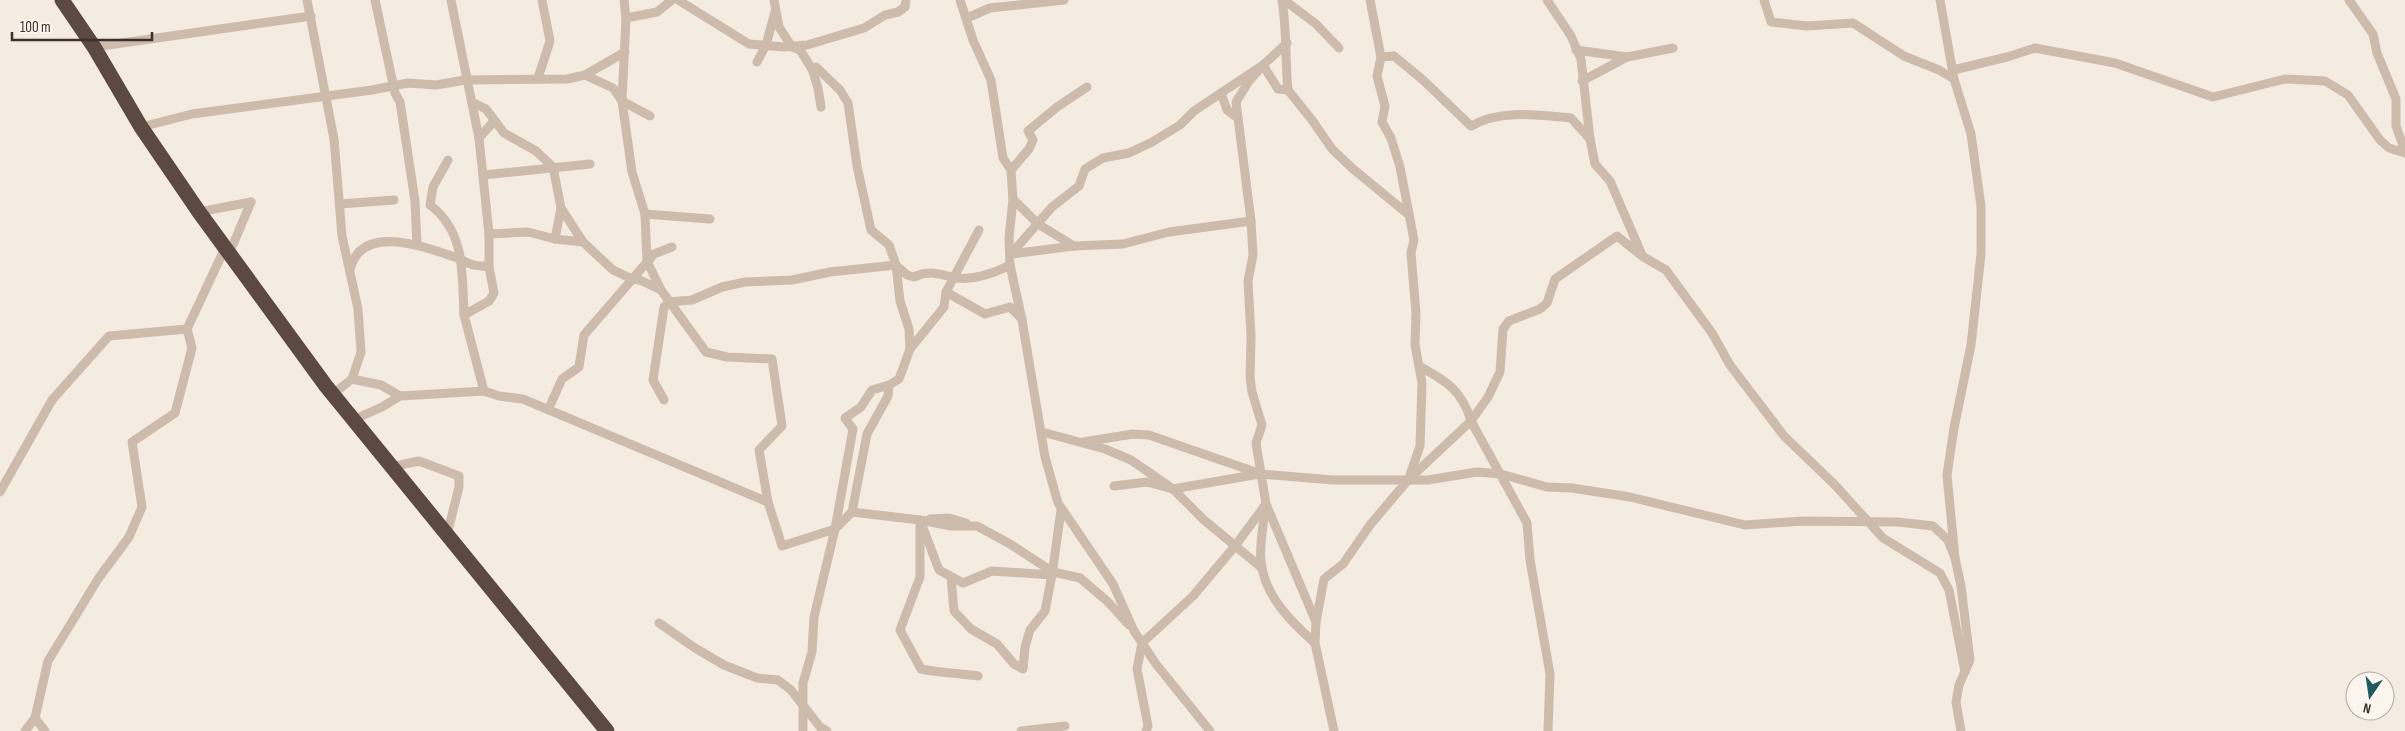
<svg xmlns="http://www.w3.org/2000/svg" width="2405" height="731" font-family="'Sofia Sans Condensed',sans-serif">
	<rect width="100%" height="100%" fill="#f4ebe1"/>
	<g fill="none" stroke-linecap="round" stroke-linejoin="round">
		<g stroke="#cdbbac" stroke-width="9">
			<path d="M307,0L334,139L342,236L358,309L361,352L352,379L333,394"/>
			<path d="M375,0L395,93L400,102L415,201L417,245"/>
			<path d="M451,0L479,138L489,234V267L494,293L489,301L464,315L484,391"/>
			<path d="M624,0L626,18L622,101L632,172L645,214L647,261L661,290L706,352L727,357L772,359L782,426L759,450L768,502"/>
			<path d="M678,0L749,44L784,47L807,45L864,28L885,15L898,12L905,7L906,0"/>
			<path d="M774,0L779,27L792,47L800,50L812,69L818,88L821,107"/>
			<path d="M960,0L973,40L991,80L1003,158L1011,170L1013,199L1009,238L1010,265L1022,320L1045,457L1058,503L1113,584L1134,631L1156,664L1210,731"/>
			<path d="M1282,0C1287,30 1285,60 1288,90L1278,89L1263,65L1249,81L1236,102L1251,221L1253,255L1248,281L1251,337L1250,377L1252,392L1262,425L1256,443L1266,504L1316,622L1315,643L1334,731"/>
			<path d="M1284,0L1316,24L1339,48"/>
			<path d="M1370,0L1381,57L1377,76L1385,106L1382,122L1391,138L1400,167L1414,240L1411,253L1416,313L1415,345L1422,383L1420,446L1409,478"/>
			<path d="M1547,0L1571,36L1581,59L1590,139L1595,164L1610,181L1642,255"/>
			<path d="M1764,0L1771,22L1807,26L1853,23L1904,56L1939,70L1954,79"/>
			<path d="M1940,0L1954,79L1971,134L1981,206V254L1971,345L1954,428L1947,475L1955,558L1961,586L1970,660L1959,685L1956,702L1961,731"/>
			<path d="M2349,0L2373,34L2377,53L2396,99V126L2405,151"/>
			<path d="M626,18L657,12L672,0"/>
			<path d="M967,18L990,8L1064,0"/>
			<path d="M94,47L311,16"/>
			<path d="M1576,50L1627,57L1673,48"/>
			<path d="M1381,57L1394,56L1423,80L1471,126C1500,109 1538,115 1571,118L1590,139"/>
			<path d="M757,62L766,45L775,12"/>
			<path d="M812,69L816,67L840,90L848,103L857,166L871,230L889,245L896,265L907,275L914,277C929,270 938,274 952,277C969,282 995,273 1010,265"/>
			<path d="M1953,70L2007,57L2035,48L2115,63L2213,97L2285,79L2325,81L2348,95L2380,140L2389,148L2405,153"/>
			<path d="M585,75L625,52"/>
			<path d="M538,78L550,41L542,0"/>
			<path d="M1582,81L1627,57"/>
			<path d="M1288,90L1312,120L1332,149L1352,168L1409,215"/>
			<path d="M1221,93L1227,110L1238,118"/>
			<path d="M472,102L486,109L504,133L536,151L553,167L561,208L583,242"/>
			<path d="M141,127L192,114L372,90L408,83L436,85L465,80L567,79L585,75L613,88L622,101L650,116"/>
			<path d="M479,138L494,121"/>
			<path d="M448,160L433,187L430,205C466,232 462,275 464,315"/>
			<path d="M1011,170L1029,149L1033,140L1028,131L1057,107L1087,87"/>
			<path d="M483,175L590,164"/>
			<path d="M1013,199L1038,224L1074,246"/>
			<path d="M340,204L394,200"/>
			<path d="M199,212L251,202"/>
			<path d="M645,214L710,219"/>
			<path d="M489,234L528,232L555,239L583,242L613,270L632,279L640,280L661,290"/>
			<path d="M555,239L561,208"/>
			<path d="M229,254L251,202"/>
			<path d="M1011,254L1052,207L1079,186L1085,169L1103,158L1129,153L1152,142L1180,125L1194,111L1263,65L1287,43"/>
			<path d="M1011,254L1074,246L1123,244L1169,232L1251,221"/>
			<path d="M350,270C361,221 428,248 460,259C464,261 469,264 474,265C478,266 484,266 489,267"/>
			<path d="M946,292L985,314L1010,307L1022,319"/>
			<path d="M1419,366C1446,381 1462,390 1471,421L1527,523L1530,560L1550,674L1548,731"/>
			<path d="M352,379L381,385L400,396"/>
			<path d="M664,400L653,380L664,307L669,302L692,300L722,287L745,282L792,280L830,272L896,265L900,301L909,329L910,349"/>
			<path d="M548,410L562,379L579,367L584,335L654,254L672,247"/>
			<path d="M353,420L382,407L400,396L484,391L499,396L523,399L768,502L782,546L835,529L852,512L920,520L939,570L963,583L992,571L1052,575L1061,510"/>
			<path d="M1042,432L1105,449L1131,460L1173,489L1204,520L1262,568"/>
			<path d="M1083,442L1133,434L1149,435L1261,474L1333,480H1428L1477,472L1501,474L1547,487L1572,488L1630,497L1745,525L1803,521L1898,522L1933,526L1948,540L1955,558"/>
			<path d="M391,467L419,461L459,476V487L447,535"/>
			<path d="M1114,486L1147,482L1173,489L1259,474"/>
			<path d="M0,492L52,400L109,336L187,329"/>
			<path d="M1265,507C1264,524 1259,544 1261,561C1264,595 1290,621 1315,643"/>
			<path d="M852,512L867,434L888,396L889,385"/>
			<path d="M930,519L949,518L966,523"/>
			<path d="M920,520L951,526H977L1010,544L1053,572L1080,578L1107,601L1129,625"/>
			<path d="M920,525V577L900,630L921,669C940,673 958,673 978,676"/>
			<path d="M951,577L954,611L971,629L997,644L1014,664L1023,669L1025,647L1030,630L1045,611L1052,575"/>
			<path d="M1316,622L1324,579L1343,564L1370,525L1408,480L1471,421L1488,397L1500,372L1503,329L1509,321L1540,309L1547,303L1555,279L1617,236L1642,256L1666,270L1712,333L1730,365L1784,436L1835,485L1883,538L1940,573L1949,590L1965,672"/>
			<path d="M659,623L695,648L724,665L757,678L778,680L791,690L820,727L827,731"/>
			<path d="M35,718L45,731"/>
			<path d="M25,731L35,718L48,661L98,579L129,537L142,507L132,442L175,413L192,348L187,329L225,248"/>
			<path d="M803,731V683L812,652L814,617L835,529L853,429L845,418L861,407L872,390L889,385L899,379L910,349L944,307L946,292L979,230"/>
			<path d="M1021,731L1065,726"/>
			<path d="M1146,731L1148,726L1137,669L1142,643L1193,596L1235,546L1266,504"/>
		</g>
		<path stroke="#5c4a42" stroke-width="15" d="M62,0L94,47L141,127L199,212L326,386L607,731"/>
	</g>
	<g transform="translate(2370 696) rotate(193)"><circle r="24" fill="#fbf5ee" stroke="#aea6a0"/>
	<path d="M0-4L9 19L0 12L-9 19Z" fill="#1f5a5e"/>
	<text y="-8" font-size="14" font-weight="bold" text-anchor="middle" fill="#3b302b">N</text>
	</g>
	<path d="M12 32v8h140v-8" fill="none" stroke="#3b302b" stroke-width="2.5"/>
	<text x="20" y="32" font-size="15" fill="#3b302b" stroke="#fbf5ee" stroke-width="4" paint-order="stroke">100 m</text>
</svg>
